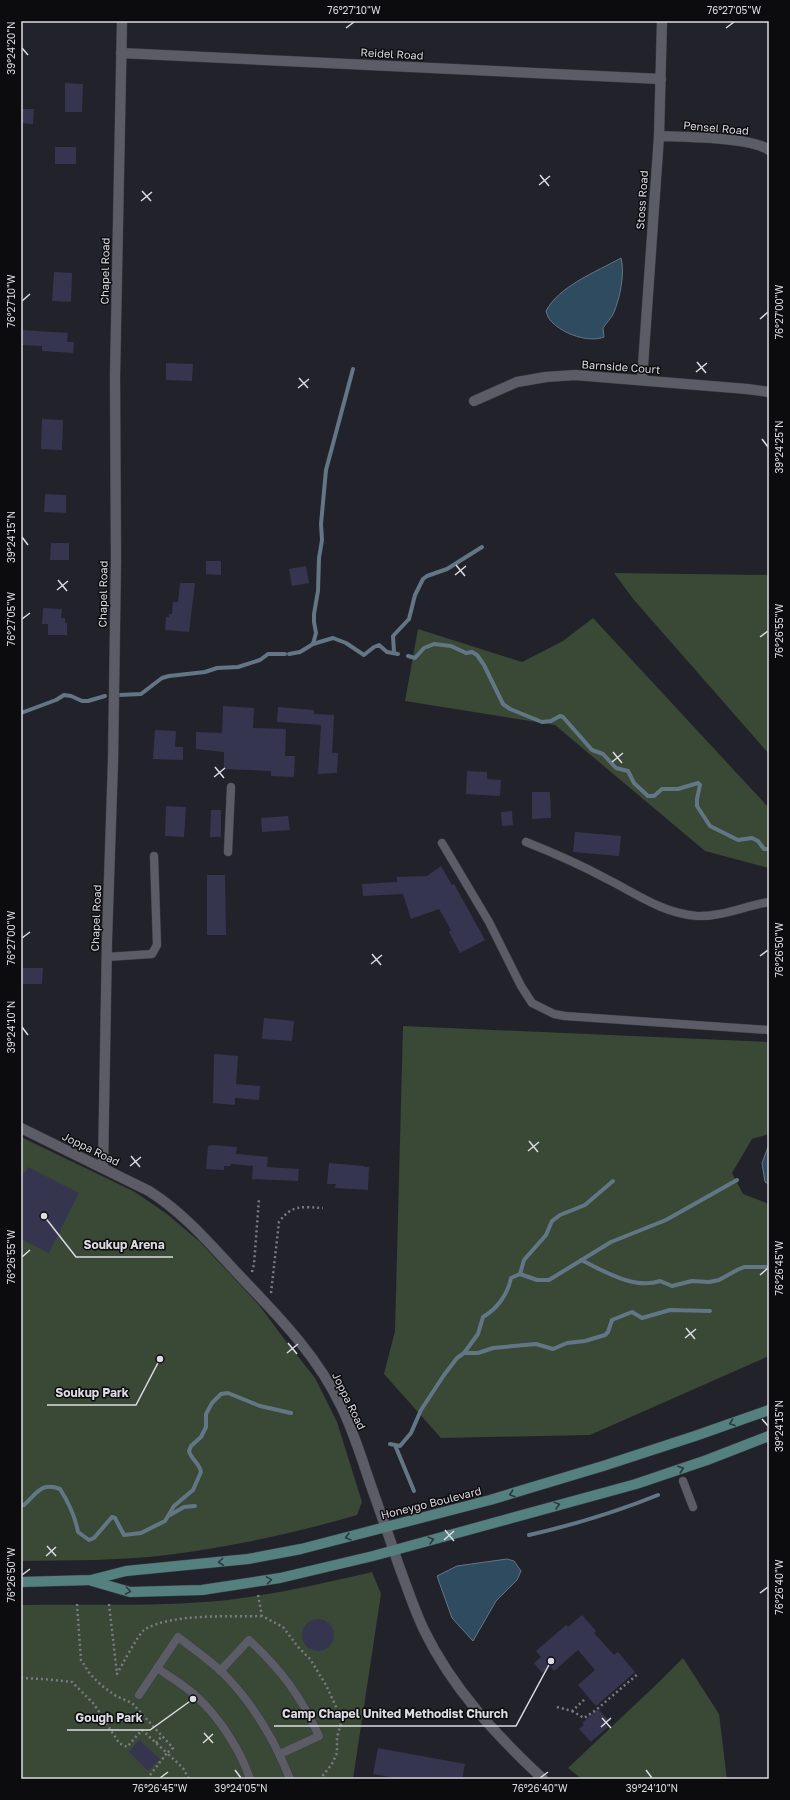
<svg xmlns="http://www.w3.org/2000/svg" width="790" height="1800" font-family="'Golos Text',sans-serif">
	<rect width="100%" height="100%" fill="#22222a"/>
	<g fill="#3a4836">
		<path d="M614,573L769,575V754L634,600Z"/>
		<path d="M593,618L769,808V868L705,851L555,725L405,701L418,629L522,662L563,641Z"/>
		<path d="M403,1026L769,1042V1134L752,1139L732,1173L743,1194L769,1204V1356L590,1435L441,1438L384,1374L395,1331Z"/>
		<path d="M21,1137L135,1192L167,1214L200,1242L259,1305L285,1340L315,1378L337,1422L362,1502L357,1515C295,1533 231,1547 167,1555C119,1561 69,1560 21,1561Z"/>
		<path d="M372,1572L381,1594L353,1779H21V1605C90,1604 160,1607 228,1600C277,1594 324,1583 372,1572Z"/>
		<path d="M683,1658L719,1714L727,1779H582L568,1768L659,1682Z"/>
	</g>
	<g fill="#2f4b5f" stroke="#637686">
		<path d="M621,258C625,273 620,298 614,312C612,318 606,323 603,328L604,337C589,343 563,334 552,322C549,320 547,315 546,311C559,286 596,272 621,258Z"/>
		<path d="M768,1147H769V1184L765,1182L762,1163Z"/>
		<path d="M507,1559L514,1561L521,1571L517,1580L496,1601L473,1641L452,1618L437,1576L457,1566Z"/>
	</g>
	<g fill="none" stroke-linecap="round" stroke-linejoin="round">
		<g stroke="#637686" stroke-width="4">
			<path d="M313,644L316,633L314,622V614L318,591L319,558L322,540L321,524L326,470L353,369"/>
			<path d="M394,653L393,636L409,619L415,595L423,579L427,576L447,569L482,547"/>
			<path d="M289,654L300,652L313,644L333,638L346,643L364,655L374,647L379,645L387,652L398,654"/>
			<path d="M408,656L415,658L424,648L434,644L451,646L466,653L472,652L477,655L484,665L503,704L510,709L542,722L551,721L560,716L563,717L592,750L603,754L616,768L628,771L634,783L648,796H654L662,789H678L698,783L700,785L697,799V806L710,826L738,840L752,838L758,841L764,849H769"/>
			<path d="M119,695L141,694L162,678L169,676L205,672L217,668L238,667L260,660L268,654H285"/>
			<path d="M21,713L56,700L64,695L71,696L82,701H88L105,696"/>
			<path d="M581,1260C604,1271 634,1290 660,1281L672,1286L692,1281L709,1282L719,1280L737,1270L744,1267H769"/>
			<path d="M520,1274L524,1260L546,1235L552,1221L560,1215L585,1205L613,1181"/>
			<path d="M464,1353H478L493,1348L536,1344L553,1349L567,1343L585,1341L605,1335L608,1332L612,1320L632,1312L642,1318L670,1310L710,1311"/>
			<path d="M390,1444L400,1446L411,1433L421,1410L444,1375L457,1358L464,1353L478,1334L483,1317C497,1309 508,1294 511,1278L520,1274L537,1280H549L611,1242L666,1220L737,1180"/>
			<path d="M395,1445L414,1491"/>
			<path d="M21,1505H24C37,1493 41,1482 60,1489C69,1503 75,1516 78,1532L89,1540L94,1538L112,1517L115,1518L124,1535L141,1533L165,1521L174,1506L193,1490L201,1472C200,1464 191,1459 189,1451L191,1446L201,1437L206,1427V1414L212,1403L221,1394L228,1393L260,1406L291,1413"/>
			<path d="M170,1515L184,1507L195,1506"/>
			<path d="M529,1535C573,1525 616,1512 658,1495"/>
		</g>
	</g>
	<g fill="#363550">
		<path d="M65,83L83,84L82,112H65Z"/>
		<path d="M21,109H34L33,124L21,123Z"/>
		<rect x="55" y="147" width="21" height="17"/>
		<path d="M54,272L72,273L71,302L52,301Z"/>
		<path d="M21,330L68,333L67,342H74L73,353L42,351V346L21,345Z"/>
		<path d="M166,363L193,364L192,381L166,380Z"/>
		<path d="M42,419L63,420L62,450L41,449Z"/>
		<path d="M45,494L66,495V513L44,512Z"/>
		<path d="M51,543H69V560H50Z"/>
		<path d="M206,561H221V575L206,574Z"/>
		<path d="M306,566L309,583L292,586L289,569Z"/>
		<path d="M180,583H195L189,632L165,630L166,617H169V614H172L173,602H178Z"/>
		<path d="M43,608L62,609L61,618H65V623H67V635H48V624H42Z"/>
		<path d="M223,706L254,708L253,728L286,729L285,756H295L294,777L271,776V771L224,769V752L196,749V732L222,733Z"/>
		<path d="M278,707L314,710V714L334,715L332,753H338L337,773L318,774L321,725L277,722Z"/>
		<path d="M155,730L176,731L175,747H183V760L153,759Z"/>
		<path d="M467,771L487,772V779L501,780L500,796L466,794Z"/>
		<path d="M532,792H550L551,818L532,819Z"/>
		<path d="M166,806L186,807L184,837L165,836Z"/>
		<path d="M211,810H221V837H210Z"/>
		<path d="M512,811L513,825L502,826L501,812Z"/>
		<path d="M288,816L290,830L262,832L261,818Z"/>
		<path d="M575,832L621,836L619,856L573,852Z"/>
		<path d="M441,866L452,885L454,884L485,940L460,953L449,932L451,930L439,909L411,919L403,894L363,896L362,884L397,882V877L427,876Z"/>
		<path d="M207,875H225L226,935H207Z"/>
		<path d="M21,968H43L42,984H21Z"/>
		<path d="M264,1018L294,1021L292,1041L262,1039Z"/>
		<path d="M214,1054L238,1056L236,1084L260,1086L259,1100L235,1098V1105L213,1103Z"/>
		<path d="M212,1145L237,1147L236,1154H238L268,1157L267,1167L299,1169L298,1181L252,1179L253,1166L231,1164L230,1166H224V1170L206,1169L208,1146Z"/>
		<path d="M329,1163L364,1166V1167H369L368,1190L335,1188L336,1184H327Z"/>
		<path d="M28,1167L79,1193L49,1253L21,1239V1171L25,1173Z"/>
		<path d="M582,1615L596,1631L594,1633L614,1655L618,1652L635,1672L596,1706L578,1685L595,1670L578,1650L554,1671L550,1666L542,1673L534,1663L541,1657L536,1651L566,1625L568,1627Z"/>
		<circle cx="318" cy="1635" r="16"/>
		<path d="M598,1709L609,1721L605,1724L608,1727L591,1742L579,1729L584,1725L582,1723Z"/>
		<path d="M139,1740L160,1759L148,1771L129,1752Z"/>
		<path d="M378,1748L465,1764L462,1779H401L373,1774Z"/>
	</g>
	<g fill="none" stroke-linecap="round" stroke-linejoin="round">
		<defs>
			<g id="service">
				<path d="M526,842C554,853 581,865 607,879C637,894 662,913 697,916C721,917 745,906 769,902"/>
				<path d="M442,843L489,922L521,986L532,1003L554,1014L565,1016L769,1030"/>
				<path d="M228,852L231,787"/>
				<path d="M107,957L152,954L157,945L154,856"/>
				<path d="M683,1481L693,1507"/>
				<path d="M157,1668C170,1677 186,1686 197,1697C219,1717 241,1751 250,1779"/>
				<path d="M220,1671L249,1640C281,1669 301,1697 319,1736L280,1754"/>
				<path d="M139,1695L178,1637C192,1648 208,1659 221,1671C252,1702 274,1738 290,1779"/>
			</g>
			<g id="minor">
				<path d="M121,53L661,79"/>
				<path d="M659,136C684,137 751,137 769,150"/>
				<path d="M642,380L659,136L662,21"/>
				<path d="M474,401L517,382L546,377L575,375L747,389L769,392"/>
			</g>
			<g id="tertiary">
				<path d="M21,1128L149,1191C184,1213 211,1245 239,1275C277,1315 317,1355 341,1406C352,1428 360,1453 368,1477C378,1506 389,1536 399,1566C407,1587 414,1609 424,1630C452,1688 496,1735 543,1779"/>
				<path d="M103,1168L107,940L113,761L116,560L115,377L122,21"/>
			</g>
			<g id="secondary">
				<path d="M92,1581L130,1592L202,1590L280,1578L373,1556L636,1484L707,1460L769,1436"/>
				<path d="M21,1582L91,1580L126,1571L248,1559L301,1549L490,1500L603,1466L695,1436L769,1410"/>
			</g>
		</defs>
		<use href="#service" stroke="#3d3d44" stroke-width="9"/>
		<use href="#minor" stroke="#3d3d44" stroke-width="11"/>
		<use href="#tertiary" stroke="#3d3d44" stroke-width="11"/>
		<use href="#secondary" stroke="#3d3d44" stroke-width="11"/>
		<g stroke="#7b7b82" stroke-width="2.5" stroke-dasharray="2 3" stroke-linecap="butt">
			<path d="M252,1272L254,1264L259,1199"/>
			<path d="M271,1293L279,1222C292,1204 302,1207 323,1208"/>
			<path d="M258,1595L262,1616L283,1627L298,1647L310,1659L326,1685L342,1720L337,1737V1753L332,1764L320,1779"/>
			<path d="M77,1604L81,1660L90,1674L101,1685L116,1696L132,1703L173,1748L167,1753L183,1768L189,1779"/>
			<path d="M109,1604L117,1674C122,1665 138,1635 144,1630C170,1613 230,1617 262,1616"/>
			<path d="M21,1678L43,1679L72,1682L94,1704L119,1743L127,1747L142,1730L167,1753L147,1779"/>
			<path d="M557,1707L572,1711L585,1699"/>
			<path d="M572,1711L584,1718L596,1710L639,1673"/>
			<path d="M156,1743L162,1736"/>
		</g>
		<use href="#service" stroke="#5c5c66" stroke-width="8"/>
		<use href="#minor" stroke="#5c5c66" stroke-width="10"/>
		<use href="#tertiary" stroke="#5c5c66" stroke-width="10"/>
		<use href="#secondary" stroke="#548080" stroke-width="10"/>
	</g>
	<defs><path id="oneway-chevron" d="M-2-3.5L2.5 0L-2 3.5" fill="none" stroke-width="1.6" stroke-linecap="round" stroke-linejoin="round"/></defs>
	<g stroke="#293a3c">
		<use href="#oneway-chevron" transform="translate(732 1423) rotate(160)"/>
		<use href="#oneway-chevron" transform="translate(681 1469) rotate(-18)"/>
		<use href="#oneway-chevron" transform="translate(512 1494) rotate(163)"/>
		<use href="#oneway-chevron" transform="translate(557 1505) rotate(-15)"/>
		<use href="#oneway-chevron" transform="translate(348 1537) rotate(165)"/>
		<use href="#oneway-chevron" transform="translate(431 1540) rotate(-15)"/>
		<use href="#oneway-chevron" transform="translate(221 1562) rotate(174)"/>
		<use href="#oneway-chevron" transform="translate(269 1580) rotate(-9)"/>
		<use href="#oneway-chevron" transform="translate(128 1591) rotate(10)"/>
	</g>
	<path fill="none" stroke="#dbdbe1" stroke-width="1.5" d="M346,28L354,22M726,28L734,22M22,48L28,55M540,175L549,186M539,185L550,176M142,191L151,201M141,201L152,192M22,301L30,294M760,319L768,312M697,362L706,373M696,372L707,363M299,378L308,388M298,388L309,379M762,439L768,447M22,537L28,545M456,565L465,576M455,575L466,566M58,580L67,591M57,590L68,581M22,619L30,613M760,637L768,631M613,752L622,763M612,762L623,753M215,767L224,778M214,777L225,768M22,938L30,932M372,954L381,965M760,956L768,950M371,964L382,955M22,1027L28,1035M529,1141L538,1152M528,1151L539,1142M131,1156L140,1167M130,1166L141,1157M22,1257L30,1250M760,1275L768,1268M686,1328L695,1339M685,1338L696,1329M288,1343L297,1354M287,1353L298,1344M762,1419L768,1426M445,1530L454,1541M444,1540L454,1531M47,1546L56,1556M46,1556L56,1547M22,1575L30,1569M760,1593L768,1587M602,1718L611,1728M601,1727L611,1718M204,1733L213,1743M203,1743L213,1734M235,1770L241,1778M646,1770L652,1778M160,1778L168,1772M540,1778L548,1772"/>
	<g text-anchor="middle" stroke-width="3" stroke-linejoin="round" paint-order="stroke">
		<g font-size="11" fill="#dbdbe1" stroke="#0c0c0f">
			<text transform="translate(392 54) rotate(3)" y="4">Reidel Road</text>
			<text transform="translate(716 128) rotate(5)" y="4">Pensel Road</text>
			<text transform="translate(642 200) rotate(-86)" y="4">Stoss Road</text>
			<text transform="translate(105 271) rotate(-89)" y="4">Chapel Road</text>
			<text transform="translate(621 367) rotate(4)" y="4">Barnside Court</text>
			<text transform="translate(103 594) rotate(-89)" y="4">Chapel Road</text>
			<text transform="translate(96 918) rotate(-88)" y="4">Chapel Road</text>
			<text transform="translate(91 1149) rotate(26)" y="4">Joppa Road</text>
			<text transform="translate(349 1401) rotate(64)" y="4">Joppa Road</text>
			<text transform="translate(431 1503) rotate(-14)" y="4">Honeygo Boulevard</text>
		</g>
	</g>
	<path fill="none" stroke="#dbdbe1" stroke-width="1.5" d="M44 1216L76 1257H173M160 1359L136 1405H47M551 1661L516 1726H274M193 1699L150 1730H67"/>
	<g fill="#dbdbe1" stroke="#0c0c0f" stroke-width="1.5">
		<circle cx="44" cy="1216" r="4"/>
		<circle cx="160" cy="1359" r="4"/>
		<circle cx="551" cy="1661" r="4"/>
		<circle cx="193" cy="1699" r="4"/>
	</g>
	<g font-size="12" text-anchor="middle" font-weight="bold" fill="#dbdbe1" stroke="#0c0c0f" stroke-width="3" stroke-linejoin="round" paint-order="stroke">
		<text x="124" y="1249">Soukup Arena</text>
		<text x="92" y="1397">Soukup Park</text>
		<text x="395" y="1718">Camp Chapel United Methodist Church</text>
		<text x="109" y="1722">Gough Park</text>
	</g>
	<rect width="790" height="1800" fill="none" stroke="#0c0c0f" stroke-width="44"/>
	<rect x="22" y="22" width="746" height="1756" fill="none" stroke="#dbdbe1" stroke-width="1.5"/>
	<g font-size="10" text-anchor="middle" fill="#dbdbe1">
		<text x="354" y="14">76°27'10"W</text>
		<text x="734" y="14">76°27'05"W</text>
		<text transform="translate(11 48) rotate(-90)" y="4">39°24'20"N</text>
		<text transform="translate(11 301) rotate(-90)" y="4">76°27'10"W</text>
		<text transform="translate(779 312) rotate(-90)" y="4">76°27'00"W</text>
		<text transform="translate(779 447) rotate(-90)" y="4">39°24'25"N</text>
		<text transform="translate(11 537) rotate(-90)" y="4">39°24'15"N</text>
		<text transform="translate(11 619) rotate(-90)" y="4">76°27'05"W</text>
		<text transform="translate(779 631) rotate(-90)" y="4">76°26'55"W</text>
		<text transform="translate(11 938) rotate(-90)" y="4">76°27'00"W</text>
		<text transform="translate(779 950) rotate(-90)" y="4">76°26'50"W</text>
		<text transform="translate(11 1027) rotate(-90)" y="4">39°24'10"N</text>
		<text transform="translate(11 1257) rotate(-90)" y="4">76°26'55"W</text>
		<text transform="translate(779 1268) rotate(-90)" y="4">76°26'45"W</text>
		<text transform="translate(779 1426) rotate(-90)" y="4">39°24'15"N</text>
		<text transform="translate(11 1575) rotate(-90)" y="4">76°26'50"W</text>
		<text transform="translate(779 1587) rotate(-90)" y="4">76°26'40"W</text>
		<text x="160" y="1792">76°26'45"W</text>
		<text x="241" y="1792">39°24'05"N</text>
		<text x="540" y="1792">76°26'40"W</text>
		<text x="652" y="1792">39°24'10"N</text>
	</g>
</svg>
